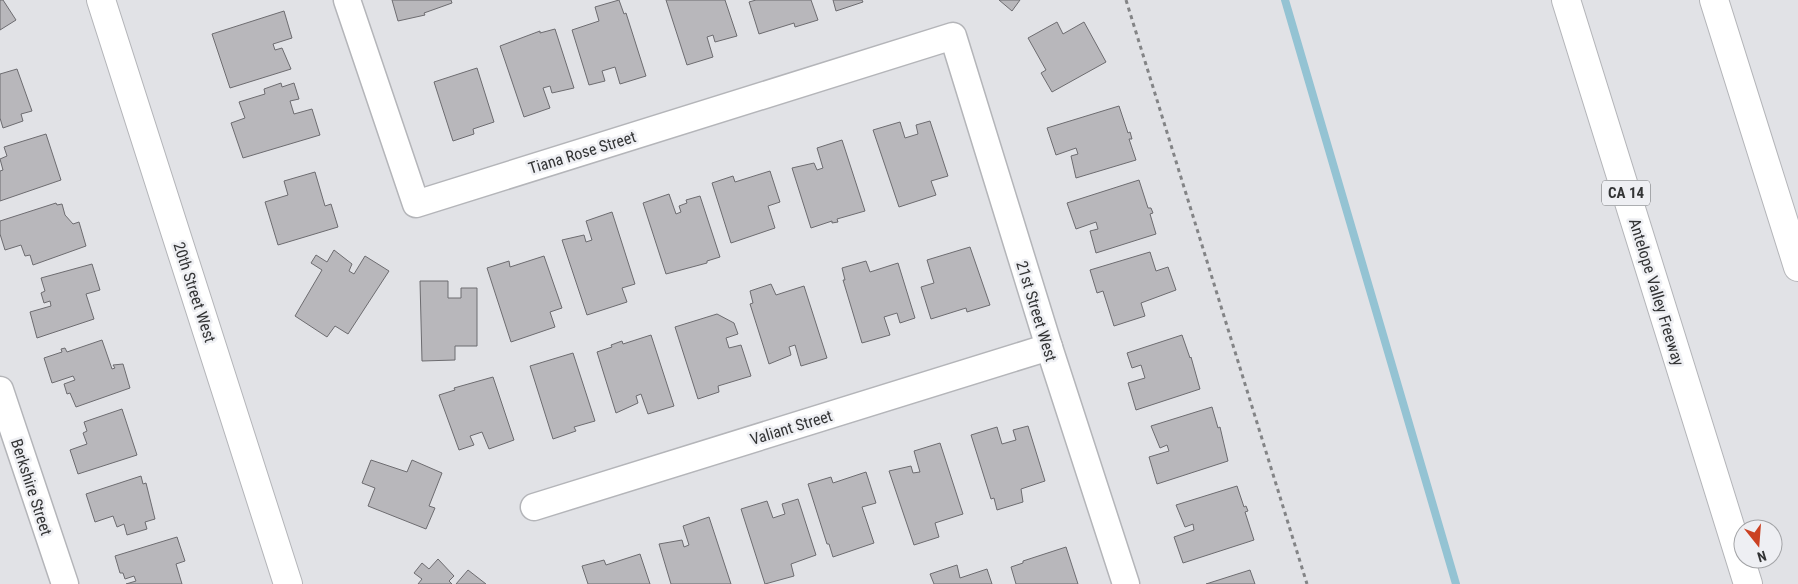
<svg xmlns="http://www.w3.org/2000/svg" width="1798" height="584" font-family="'Roboto Condensed',sans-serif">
	<rect width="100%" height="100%" fill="#e1e2e6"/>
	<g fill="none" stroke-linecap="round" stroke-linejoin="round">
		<path stroke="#94c3d3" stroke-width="8" d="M1285,0L1456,584"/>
	</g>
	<g fill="#b8b7bb" stroke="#6d6c70">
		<path d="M0,0H3L16,20L0,30Z"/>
		<path d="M392,0H451L452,3L424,13L425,15L398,21Z"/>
		<path d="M619,0L624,14L626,13L646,76L620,84L615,67L602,71L605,81L589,85L572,30L599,21L595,7Z"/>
		<path d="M666,0H725L737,36L715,42L713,35L707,37L713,57L687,65Z"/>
		<path d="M756,0H811L818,20L795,27L794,23L759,34L749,2Z"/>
		<path d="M833,0H862L863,2L836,11Z"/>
		<path d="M999,0H1020L1012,11Z"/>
		<path d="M284,11L292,38L273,44L275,50L282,48L291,69L230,88L212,34Z"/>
		<path d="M1057,22L1063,34L1084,22L1106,62L1052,92L1041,73L1046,70L1028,38Z"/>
		<path d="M555,29L574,88L552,93L550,86L543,88L550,108L524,117L500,46L540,31V33Z"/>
		<path d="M477,68L494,122L473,129L474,134L453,141L434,82Z"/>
		<path d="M17,69L32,111L21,114L23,121L3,128L0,118V74Z"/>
		<path d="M281,83L282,87L294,83L299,99L290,101L294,114L312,109L320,135L243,158L231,123L245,118L239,102L265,94L264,89Z"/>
		<path d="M1119,106L1128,133L1130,132L1132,139H1129L1136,160L1076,178L1071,156L1078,154L1076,148L1056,155L1047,128Z"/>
		<path d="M930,121L948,176L931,181L936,195L899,207L873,130L900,122L905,138L918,134L916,125Z"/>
		<path d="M46,134L61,180L0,201V171L3,170L0,159L7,156L4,147Z"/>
		<path d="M842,140L865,211L837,219L838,222L832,223V221L811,228L792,168L814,163L817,170L823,168L817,148Z"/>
		<path d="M770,171L780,202L768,206L775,228L731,243L712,183L733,176L735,182Z"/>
		<path d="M315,172L325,206L331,204L338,227L278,245L265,202L288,195L284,181Z"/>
		<path d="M1139,180L1148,208H1151L1153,213L1150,214L1156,234L1096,253L1090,231L1098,229L1096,222L1076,229L1067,203Z"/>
		<path d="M669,194L676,214L681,212L679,206L687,203L686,200L700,196L720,257L707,261V263L666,274L643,203Z"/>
		<path d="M56,203L57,205L62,204L65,215L73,224L79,222L86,246L33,265L30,255L25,256L21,245L5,250L0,234V221Z"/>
		<path d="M612,212L635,284L622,288L627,302L587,315L562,240L584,235L586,242L592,240L586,221Z"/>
		<path d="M970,247L990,305L967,312L966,308L931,319L921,287L934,283L927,260Z"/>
		<path d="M334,250L352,264L349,271L354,274L365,256L389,271L348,334L335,326L327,337L295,316L322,270L311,263L316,255L327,262Z"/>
		<path d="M1150,252L1156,271L1168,267L1176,290L1141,303L1145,316L1114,326L1103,291L1097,293L1090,270Z"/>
		<path d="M544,256L562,308L550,312L555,327L511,342L487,268L509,261L510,267Z"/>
		<path d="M866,261L870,272L898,263L915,318L900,323L897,313L884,317L890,335L862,343L843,280H845L842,268Z"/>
		<path d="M92,264L100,290L86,294L94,319L37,338L30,312L51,306L50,301L44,303L41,293L45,291L41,278Z"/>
		<path d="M420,281H448V298H461V288H477V346H455V360L422,361Z"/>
		<path d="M771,284L776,295L804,286L827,358L801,366L795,345L789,347L791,355L769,364L750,304L753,303L750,291Z"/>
		<path d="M717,314L734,323L738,334L726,338L729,348L741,345L751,376L718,386L719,392L698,399L675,327Z"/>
		<path d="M651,335L674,406L648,414L641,394L636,396L638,403L616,413L597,352L612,347L611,345L622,341L623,344Z"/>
		<path d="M1182,335L1190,358L1191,357L1200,389L1136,410L1128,383L1145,378L1141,365L1132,368L1127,353Z"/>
		<path d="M102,340L112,369L115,368L113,365L123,364L130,388L76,407L70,393L67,394L64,384L75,380L73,376L52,383L44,358L62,352L61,349L65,348L67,352Z"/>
		<path d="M573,353L595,421L574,427L576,431L553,439L530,366Z"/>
		<path d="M493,377L514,440L489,449L482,432L470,436L474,445L459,450L439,395L455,390L454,388Z"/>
		<path d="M1212,407L1218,428L1220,427L1228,461L1157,484L1149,457L1169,451L1167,445L1160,448L1151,426Z"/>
		<path d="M122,409L137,455L78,474L70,450L87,444L83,433L87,431L84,422Z"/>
		<path d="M1028,426L1045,481L1021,489L1023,502L997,510L994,498L991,499L971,435L997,427L1002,444L1016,440L1013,430Z"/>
		<path d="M940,443L963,514L935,523L939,537L914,545L889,471L911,466L913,473L920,472L914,451Z"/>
		<path d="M371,460L407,472L412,460L442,473L429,506L435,508L426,529L368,506L375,488L362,483Z"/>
		<path d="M866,472L876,503L862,507L874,543L833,557L829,544H827L808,484L831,477L833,483Z"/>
		<path d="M141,476L143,484L146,483L155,519L145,522L147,529L127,535L124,524L117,527L113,516L95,522L86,494Z"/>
		<path d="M1237,486L1244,507L1246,506L1248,511L1245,512L1254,540L1183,563L1174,537L1194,530L1193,524L1185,527L1176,505Z"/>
		<path d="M798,499L816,555L791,564L794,576L765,584L741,509L767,501L773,518L785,514L782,504Z"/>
		<path d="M709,517L731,584H671L659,544L682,540L684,547L689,545L683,526Z"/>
		<path d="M177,537L185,561L176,564L182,584H126L136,581L134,576L125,579L123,573H120L115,556Z"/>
		<path d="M1066,547L1078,584H1016L1011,567L1023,563V561Z"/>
		<path d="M640,554L650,584H588L582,566L604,560L606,565Z"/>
		<path d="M438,559L454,576L449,581L452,584H418L422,579L414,573L422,563L429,569Z"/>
		<path d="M957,565L960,578L987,569L992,584H934L930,574Z"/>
		<path d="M468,570L486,584H456Z"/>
		<path d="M1250,570L1255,584H1206Z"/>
	</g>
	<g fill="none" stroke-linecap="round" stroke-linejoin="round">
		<defs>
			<g id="minor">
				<path d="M347,0L416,204L953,36L1049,347L1126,584"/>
				<path d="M0,390L65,584"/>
				<path d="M534,507L1049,347"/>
			</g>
			<path id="major" d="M101,0L288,584"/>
			<g id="highway">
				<path d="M1566,0L1748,584"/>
				<path d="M1714,0L1798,267"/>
			</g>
		</defs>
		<use href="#minor" stroke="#b4b5b9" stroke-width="29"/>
		<use href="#major" stroke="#b4b5b9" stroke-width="30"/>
		<use href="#highway" stroke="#b4b5b9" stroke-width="30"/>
		<path stroke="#838486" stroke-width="3" stroke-dasharray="4 4" stroke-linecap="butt" d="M1126,0L1307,584"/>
		<use href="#minor" stroke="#fff" stroke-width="26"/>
		<use href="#major" stroke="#fff" stroke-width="28"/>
		<use href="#highway" stroke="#fff" stroke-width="28"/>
	</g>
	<g text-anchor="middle" stroke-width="5" stroke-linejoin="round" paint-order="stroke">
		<rect fill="#eeeff3" stroke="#6b6c6e" stroke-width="1" x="1602" y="180.5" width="48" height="25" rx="4"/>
		<g font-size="15" font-weight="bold" fill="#333435">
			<text x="1626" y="198">CA 14</text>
		</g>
		<g font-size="16" fill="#333435" stroke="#eeeff3">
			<text transform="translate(582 152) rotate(-17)" y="6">Tiana Rose Street</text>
			<text transform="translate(195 292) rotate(72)" y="6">20th Street West</text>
			<text transform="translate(1657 292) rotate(73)" y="6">Antelope Valley Freeway</text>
			<text transform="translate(1037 311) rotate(73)" y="6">21st Street West</text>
			<text transform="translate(791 427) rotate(-17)" y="6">Valiant Street</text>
			<text transform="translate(32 487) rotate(72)" y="6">Berkshire Street</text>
		</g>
	</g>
	<g transform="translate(1758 544) rotate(163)"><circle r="24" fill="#eeeff3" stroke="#a3a4a7"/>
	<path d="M0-4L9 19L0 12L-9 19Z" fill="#cb4122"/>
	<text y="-8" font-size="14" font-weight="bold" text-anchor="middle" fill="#333435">N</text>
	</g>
</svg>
